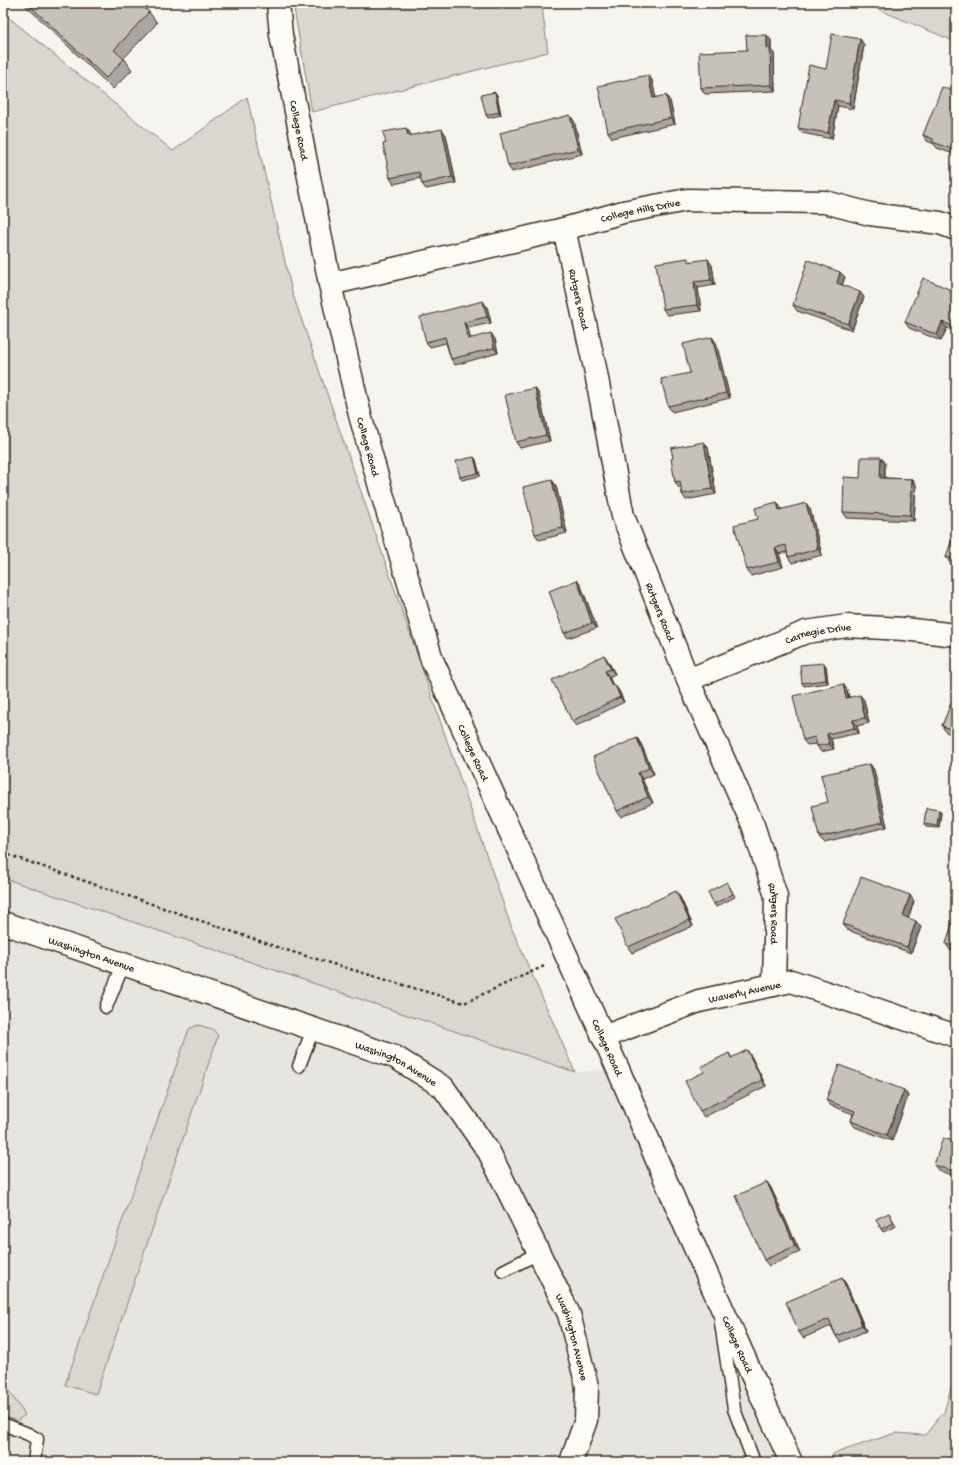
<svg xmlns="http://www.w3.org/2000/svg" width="959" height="1465" font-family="'Gochi Hand',sans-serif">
	<rect width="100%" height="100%" fill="#f5f4ee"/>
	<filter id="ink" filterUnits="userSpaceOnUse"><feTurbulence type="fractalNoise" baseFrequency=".025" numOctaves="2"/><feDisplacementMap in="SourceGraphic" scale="8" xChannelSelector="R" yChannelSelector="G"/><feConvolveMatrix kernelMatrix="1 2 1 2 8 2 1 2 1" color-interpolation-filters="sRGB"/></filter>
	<g filter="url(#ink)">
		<path fill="#e7e5df" d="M3,878L575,1072L618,1069L791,1462H3Z"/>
		<g fill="#dad6d0" stroke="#8a8077">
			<path d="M293,3H564L542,7L548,52L312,112Z"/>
			<path d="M863,3H956V42Z"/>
			<path d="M3,13L173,151L247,97L292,292L512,929L575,1072L3,878Z"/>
			<path d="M198,1025L213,1029L218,1036L96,1394L65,1385L189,1029Z"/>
			<path d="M956,1371V1462H832L833,1454L895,1433L925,1435L944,1412Z"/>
			<path d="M3,1389L9,1391L25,1415L17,1421L3,1416Z"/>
		</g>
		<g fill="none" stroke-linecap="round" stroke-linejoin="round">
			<defs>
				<g id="lane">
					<path d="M106,1007L123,965"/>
					<path d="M299,1066L313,1029"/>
					<path d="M503,1271L539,1253"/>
					<path d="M721,1323L734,1409L754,1462"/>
					<path d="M3,1424L28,1434L37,1439L34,1462"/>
				</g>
				<g id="street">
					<path id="s1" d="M564,229L595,368L623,516L688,680L753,825L776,896L774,985"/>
					<path id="s2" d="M330,284L564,229L623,212L687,200L825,202L870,214L940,223L956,229"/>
					<path id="s3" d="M688,680L806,632L847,626L904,629L956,635"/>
					<path id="s4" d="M3,923L395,1057L443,1087L489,1152L569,1314L587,1386L586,1420L571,1462"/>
				</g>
				<g id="secondary">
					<path id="s5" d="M278,3L281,35L330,284L360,415L380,487L432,660L618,1069L687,1230L791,1462"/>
					<path id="s6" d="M603,1037L699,1001L791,981L956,1036"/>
				</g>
			</defs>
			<use href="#lane" stroke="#3b2a1e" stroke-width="15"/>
			<use href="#street" stroke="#3b2a1e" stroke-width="25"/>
			<use href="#secondary" stroke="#3b2a1e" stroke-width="25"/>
			<path stroke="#3b2a1e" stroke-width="2.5" stroke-dasharray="3 3" stroke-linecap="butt" d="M3,853L286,950L464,1003L544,966"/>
			<use href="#lane" stroke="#fdfcf7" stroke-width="12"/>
			<use href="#street" stroke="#fdfcf7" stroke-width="22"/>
			<use href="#secondary" stroke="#fdfcf7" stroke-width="22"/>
		</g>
		<g fill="#aba6a1" stroke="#3b2a1e">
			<path d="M23,3H139L149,12L157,23L124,58L132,70L113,89Z"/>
			<path d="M860,39L864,45L853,109L838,106L832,139L802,133L798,128L826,69Z"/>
			<path d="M771,40V50L774,53L775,91L705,94L701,88L747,50Z"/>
			<path d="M652,80L655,97L670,101L675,124L612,138L608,132Z"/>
			<path d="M956,92V155L937,148L934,144L927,141L923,135Z"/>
			<path d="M497,95L501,115L488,118L486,115Z"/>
			<path d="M574,121L582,154L512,172L508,166Z"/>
			<path d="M406,128L410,133L411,136L446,135L456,183L426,189L422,184L421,178L394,184L390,178L386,143Z"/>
			<path d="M690,261L712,265L715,285L698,288L701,311L667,315L663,309Z"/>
			<path d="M845,277L842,285L864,297L852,330L797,311L793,305Z"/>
			<path d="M956,292V332L947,328L941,341L909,328L905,322Z"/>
			<path d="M487,307L491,323L468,328L470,338L495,339L498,353L455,365L451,359L446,343L430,347L426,342Z"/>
			<path d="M712,337L716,343L730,398L672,412L668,406L690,373Z"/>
			<path d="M539,394L550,441L520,448L516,442Z"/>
			<path d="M704,442L708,448L716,494L686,500L682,494L681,488H679L675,482L673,458Z"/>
			<path d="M474,457L476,460L480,476L462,480L460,477Z"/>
			<path d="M881,457L885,463V478L912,479L916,485L914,521L847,518L843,512L860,478Z"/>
			<path d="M552,480L556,486L567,533L539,540L535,534Z"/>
			<path d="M781,508V510L810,509L822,555L792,563L788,557L787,552L779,554L783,567L751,576L747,570L758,519Z"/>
			<path d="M956,529V565L950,563L946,557Z"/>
			<path d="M577,580L581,586L597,628L568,638L564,633Z"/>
			<path d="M604,655L608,661L615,674L609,677L613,686L619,691L624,702L576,726L572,721Z"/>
			<path d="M826,666L828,683L804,686L802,683Z"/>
			<path d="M843,684L847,690L849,697L864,700L869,723L857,726L859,733L831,739L834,749L821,752L817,746L816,744L807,745L803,740Z"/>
			<path d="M956,693V736L946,732L942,726Z"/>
			<path d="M637,738L641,744L654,774L642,779L653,803L621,817L617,811Z"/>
			<path d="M870,764L874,770L887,827L824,842L819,837L828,802Z"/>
			<path d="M939,810L941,813L939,828L926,827L924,824Z"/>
			<path d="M727,882L735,897L716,907L714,904Z"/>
			<path d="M680,897L693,926L632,953L628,947Z"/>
			<path d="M914,901L908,918L921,927L911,953L847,930L843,924Z"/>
			<path d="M956,911V952L950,950L946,944Z"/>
			<path d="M729,1053L732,1058L751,1056L766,1086L704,1117L700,1111L704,1072Z"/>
			<path d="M904,1090L908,1096L892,1141L855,1127L851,1121L853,1114L830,1105L826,1100Z"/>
			<path d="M956,1142V1177L938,1170L934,1165Z"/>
			<path d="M767,1182L771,1188L800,1252L769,1266L764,1260Z"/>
			<path d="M889,1213L896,1226L883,1232L881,1229Z"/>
			<path d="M842,1278L846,1284L866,1331L840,1342L836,1336L831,1326L803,1338L799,1332Z"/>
		</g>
		<g fill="#8b8783" stroke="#3b2a1e">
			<path d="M767,35L771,40V50L774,53L775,91L771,85L767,48Z"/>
			<path d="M860,39L864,45L853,109L849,103Z"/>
			<path d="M648,75L652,80L657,103L653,98Z"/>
			<path d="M495,92L497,95L501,115L499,112Z"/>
			<path d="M666,95L670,101L675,124L671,118Z"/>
			<path d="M834,100L838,106L832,139L828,133Z"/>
			<path d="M570,115L574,121L582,154L578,149Z"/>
			<path d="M406,128L410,133L412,142L408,136Z"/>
			<path d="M442,129L446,135L456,183L452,177Z"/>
			<path d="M708,259L712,265L715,285L711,280Z"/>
			<path d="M840,272L845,277L841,289L837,283Z"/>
			<path d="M694,282L698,288L701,311L697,305Z"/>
			<path d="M860,292L864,297L852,330L848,324Z"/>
			<path d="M483,301L487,307L491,323L487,317Z"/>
			<path d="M464,322L468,328L472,345L468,339Z"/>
			<path d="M942,322L947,328L941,341L937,335Z"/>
			<path d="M491,333L495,339L498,353L494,348Z"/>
			<path d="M712,337L716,343L730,398L726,393Z"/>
			<path d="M535,388L539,394L550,441L546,435Z"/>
			<path d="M704,442L708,448L716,494L712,489Z"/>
			<path d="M474,457L476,460L480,476L478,473Z"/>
			<path d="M881,457L885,463L884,484L880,478Z"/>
			<path d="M912,479L916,485L914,521L910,515Z"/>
			<path d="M552,480L556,486L567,533L563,528Z"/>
			<path d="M777,502L781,508L783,516L779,510Z"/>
			<path d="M806,503L810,509L822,555L818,549Z"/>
			<path d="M775,548L779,554L783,567L779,562Z"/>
			<path d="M577,580L581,586L597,628L592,623Z"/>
			<path d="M604,655L608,661L615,674L611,669Z"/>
			<path d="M824,663L826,666L828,683L826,680Z"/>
			<path d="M605,671L609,677L616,692L612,686Z"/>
			<path d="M843,684L847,690L850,704L846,698Z"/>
			<path d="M615,685L619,691L624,702L620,697Z"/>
			<path d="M860,695L864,700L869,723L865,718Z"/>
			<path d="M853,720L857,726L859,733L854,728Z"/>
			<path d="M827,734L831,739L834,749L829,744Z"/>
			<path d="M637,738L641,744L654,774L649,768Z"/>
			<path d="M870,764L874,770L887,827L883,822Z"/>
			<path d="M638,773L642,779L653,803L648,797Z"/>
			<path d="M939,810L941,813L939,828L937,826Z"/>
			<path d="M676,891L680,897L693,926L689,920Z"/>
			<path d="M910,895L914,901L907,922L903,916Z"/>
			<path d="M916,921L921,927L911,953L907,947Z"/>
			<path d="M747,1050L751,1056L766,1086L762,1080Z"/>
			<path d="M904,1090L908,1096L892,1141L887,1135Z"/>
			<path d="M767,1182L771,1188L800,1252L795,1246Z"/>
			<path d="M842,1278L846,1284L866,1331L862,1325Z"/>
		</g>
		<g fill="#c7c1bb" stroke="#3b2a1e">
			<path d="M27,3H139L149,12L114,50L124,59L106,78Z"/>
			<path d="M832,34L860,39L849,103L834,100L828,133L798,128L809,65L826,69Z"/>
			<path d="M746,35H767V48H770L771,85L701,88L699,52L747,50Z"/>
			<path d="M648,75L653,98L666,95L671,118L608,132L598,86Z"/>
			<path d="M942,87L956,92V151L933,142V139L923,135Z"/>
			<path d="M495,92L499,112L486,115L481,95Z"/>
			<path d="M570,115L578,149L508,166L500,133Z"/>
			<path d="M406,128L408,136L442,129L452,177L422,184L419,172L390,178L383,144L386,143L383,132Z"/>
			<path d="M688,258V262L708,259L711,280L694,282L697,305L663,309L656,263Z"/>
			<path d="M808,260L840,272L837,283L860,292L848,324L793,305Z"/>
			<path d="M923,278L956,292V324L955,327L942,322L937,335L905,322Z"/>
			<path d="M483,301L487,317L464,322L468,339L491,333L494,348L451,359L445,337L426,342L420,317Z"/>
			<path d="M712,337L726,393L668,406L661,379L690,373L683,344Z"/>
			<path d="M535,388L546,435L516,442L505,395Z"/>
			<path d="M704,442L712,489L682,494L680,481L675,482L671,459L673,458L671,448Z"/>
			<path d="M474,457L478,473L460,477L456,461Z"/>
			<path d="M861,457H881L880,478L912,479L910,515L843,512L844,477L860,478Z"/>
			<path d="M552,480L563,528L535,534L523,487Z"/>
			<path d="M777,502L779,510L806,503L818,549L788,557L786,545L775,548L779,562L747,570L734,525L758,519L755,508Z"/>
			<path d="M956,529V560L946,557Z"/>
			<path d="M577,580L592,623L564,633L549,591Z"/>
			<path d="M604,655L611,669L605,671L612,686L615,685L620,697L572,721L552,680Z"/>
			<path d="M824,663L826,680L802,683L800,665Z"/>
			<path d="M843,684L846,698L860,695L865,718L853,720L854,728L827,734L829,744L817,746L815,737L803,740L793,696Z"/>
			<path d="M955,693H956V731L942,726Z"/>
			<path d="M637,738L649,768L638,773L648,797L617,811L593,757Z"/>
			<path d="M870,764L883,822L819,837L812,806L828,802L821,775Z"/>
			<path d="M926,808L939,810L937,826L924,824Z"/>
			<path d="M861,877L910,895L903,916L916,921L907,947L843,924Z"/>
			<path d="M727,882L733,894L714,904L708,892Z"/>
			<path d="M676,891L689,920L628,947L615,919Z"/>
			<path d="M956,911V947L946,944Z"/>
			<path d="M747,1050L762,1080L700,1111L685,1081L704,1072L701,1067L729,1053L731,1058Z"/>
			<path d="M839,1065L904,1090L887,1135L851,1121L855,1111L826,1100Z"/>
			<path d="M943,1138L956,1142V1172L934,1165Z"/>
			<path d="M767,1182L795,1246L764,1260L736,1196Z"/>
			<path d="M889,1213L894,1223L881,1229L876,1219Z"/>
			<path d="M842,1278L862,1325L836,1336L829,1319L799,1332L786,1302Z"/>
		</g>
	</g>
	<g text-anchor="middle" stroke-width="3.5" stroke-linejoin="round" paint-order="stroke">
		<g font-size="11" fill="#3b2a1e" stroke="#fdfcf7">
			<text dy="4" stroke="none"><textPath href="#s5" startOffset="129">College Road</textPath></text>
			<text dy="4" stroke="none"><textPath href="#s2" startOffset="319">College Hills Drive</textPath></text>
			<text dy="4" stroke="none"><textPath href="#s1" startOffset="72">Rutgers Road</textPath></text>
			<text dy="4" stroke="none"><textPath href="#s5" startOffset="453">College Road</textPath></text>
			<text dy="4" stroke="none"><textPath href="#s1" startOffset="396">Rutgers Road</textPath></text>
			<text dy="4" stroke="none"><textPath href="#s3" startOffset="139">Carnegie Drive</textPath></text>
			<text dy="4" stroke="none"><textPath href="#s5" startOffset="777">College Road</textPath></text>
			<text dy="4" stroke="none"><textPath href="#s1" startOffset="720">Rutgers Road</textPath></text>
			<text dy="4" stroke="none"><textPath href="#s4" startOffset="94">Washington Avenue</textPath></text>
			<text dy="4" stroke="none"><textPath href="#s6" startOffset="149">Waverly Avenue</textPath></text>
			<text dy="4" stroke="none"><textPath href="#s5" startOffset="1101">College Road</textPath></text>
			<text dy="4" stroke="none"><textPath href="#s4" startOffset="418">Washington Avenue</textPath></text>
			<text dy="4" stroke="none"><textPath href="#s4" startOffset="754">Washington Avenue</textPath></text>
			<text dy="4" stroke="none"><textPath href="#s5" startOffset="1425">College Road</textPath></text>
		</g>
	</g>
	<rect width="959" height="1465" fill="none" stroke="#fdfcf7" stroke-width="16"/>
	<rect x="8" y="8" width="943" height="1449" fill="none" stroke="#3b2a1e" stroke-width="1.5" filter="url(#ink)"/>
</svg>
